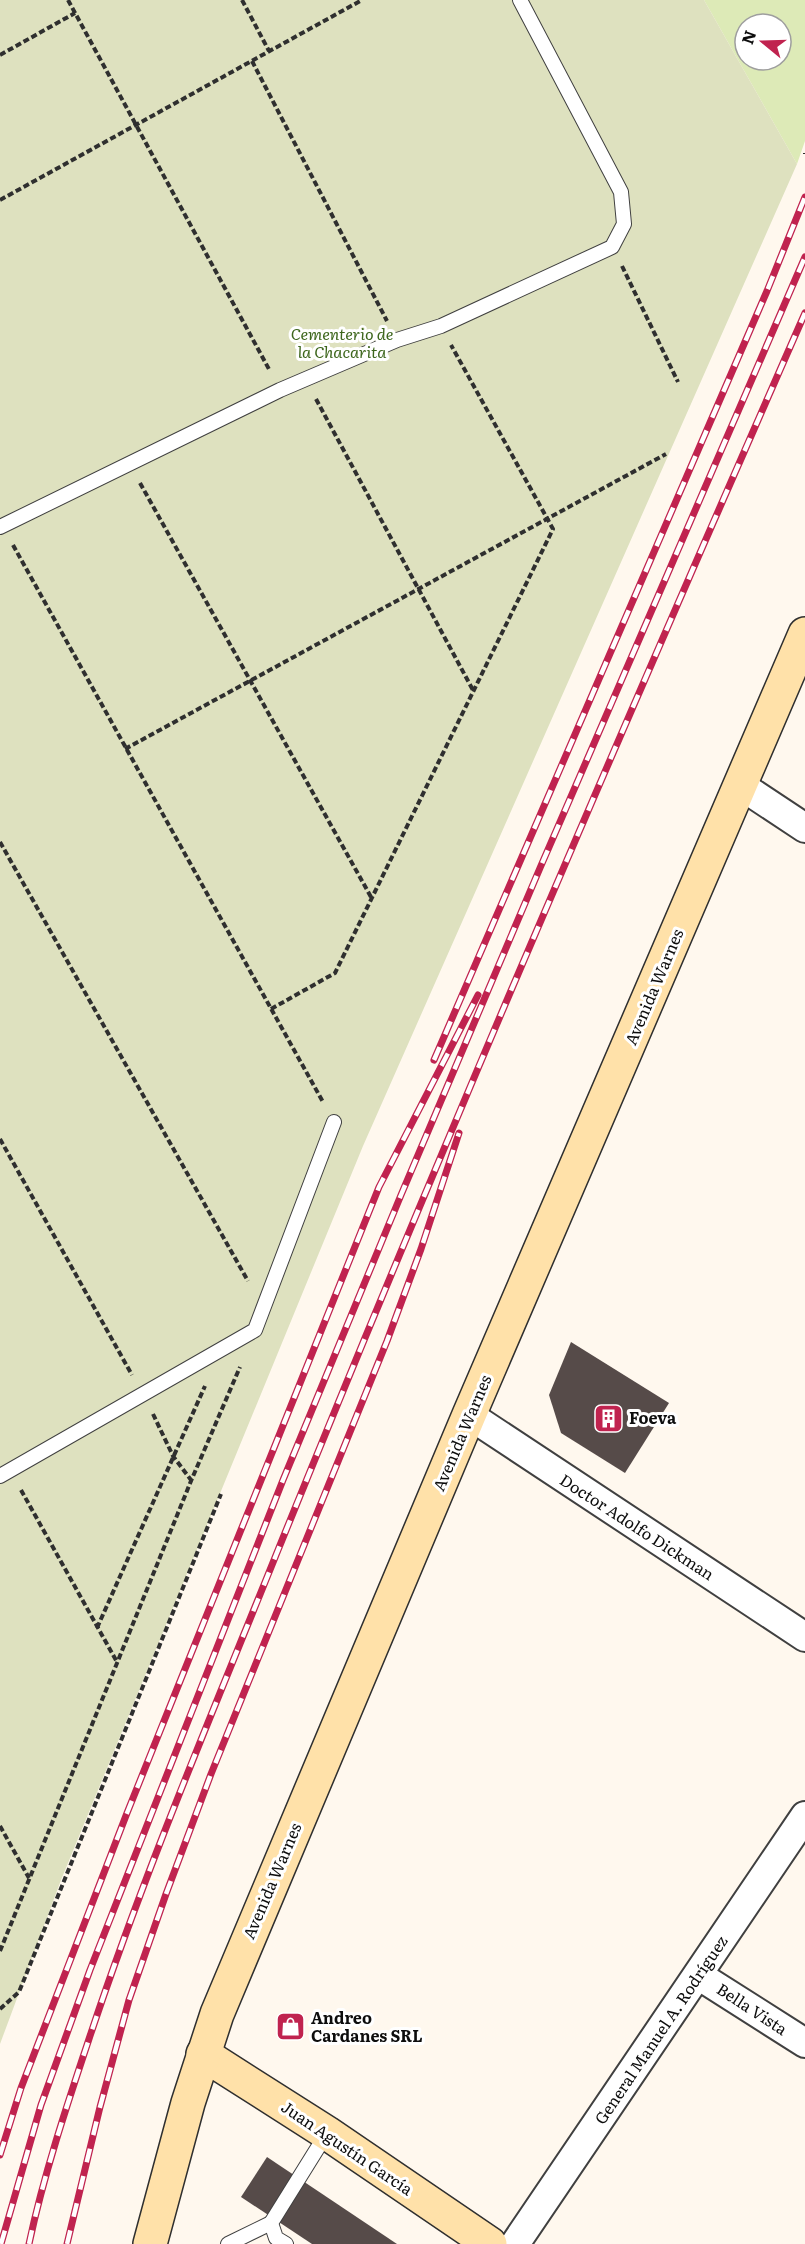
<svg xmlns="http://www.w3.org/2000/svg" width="805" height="2244" font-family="Literata,serif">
	<rect width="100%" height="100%" fill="#fff8ee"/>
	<path fill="#ddeab7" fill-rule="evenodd" d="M704,0H805V141L797,164ZM745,24H781V60H745Z"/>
	<path fill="#dee1bf" d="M0,0H704L797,164L363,1146L61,1880L0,2044Z"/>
	<g fill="#564b49">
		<path d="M571,1342L669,1403L625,1473L561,1433L549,1395Z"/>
		<path d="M267,2157L397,2244H312L241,2197Z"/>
	</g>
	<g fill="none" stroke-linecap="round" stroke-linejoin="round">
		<defs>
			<g id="lane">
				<path d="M0,527L280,390L397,340L441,326L612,247L624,224L621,192L520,0"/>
				<path d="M0,1476L255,1330L334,1122"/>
				<path d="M228,2244L271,2223"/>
				<path d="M286,2244L276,2238L271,2223L327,2133"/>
			</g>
			<g id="street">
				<path d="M740,785L805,828"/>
				<path d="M469,1415L805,1637"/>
				<path d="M698,1975L805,2043"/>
				<path d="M515,2244L805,1816"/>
			</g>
			<g id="secondary">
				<path d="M203,2054L327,2133L490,2244"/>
				<path d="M150,2244L188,2103L217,2014L469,1415L805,634"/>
			</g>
		</defs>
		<use href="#lane" stroke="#404040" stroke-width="16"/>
		<use href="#street" stroke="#404040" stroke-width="32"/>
		<use href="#secondary" stroke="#2f2f2f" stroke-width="36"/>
		<g stroke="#2f2f2f" stroke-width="4" stroke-dasharray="6 3" stroke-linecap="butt">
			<path d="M68,0L270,371"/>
			<path d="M242,0L269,51"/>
			<path d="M0,55L75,13"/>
			<path d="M252,61L387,321"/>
			<path d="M805,153V154"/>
			<path d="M0,200L362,0"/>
			<path d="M622,266L678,382"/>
			<path d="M316,399L474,692"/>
			<path d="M140,483L371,897"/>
			<path d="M13,545L323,1102"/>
			<path d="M125,749L666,454"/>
			<path d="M0,842L248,1281"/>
			<path d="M271,1009L335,973L553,529L451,345"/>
			<path d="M0,1139L132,1375"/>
			<path d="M153,1414L173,1456L191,1480"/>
			<path d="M21,1490L117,1662"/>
			<path d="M97,1628L205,1386"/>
			<path d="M0,1826L29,1878"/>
			<path d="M0,1951L191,1481L240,1367"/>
			<path d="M0,2009L19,1992L221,1494"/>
		</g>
		<use href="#lane" stroke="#fff" stroke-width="14"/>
		<use href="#street" stroke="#fff" stroke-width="28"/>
		<use href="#secondary" stroke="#ffe1a9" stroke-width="33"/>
		<defs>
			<g id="rail">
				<path d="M434,1060L767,291L805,197"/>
				<path d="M0,2155L21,2088L127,1813L379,1187L478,995"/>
				<path d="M1,2244L41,2105L90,1970L283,1480L401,1195L540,868L805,257"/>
				<path d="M29,2244C44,2173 68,2102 91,2033C145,1871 212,1714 276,1555C445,1138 624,725 805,313"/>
				<path d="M67,2244L100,2107L129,2000L166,1894L211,1774L387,1341L421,1249L459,1133"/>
			</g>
		</defs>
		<use href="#rail" stroke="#c0234f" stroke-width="7"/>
		<use href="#rail" stroke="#fff" stroke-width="4.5" stroke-dasharray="14" stroke-linecap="butt"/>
	</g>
	<defs>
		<symbol id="building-square" viewBox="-11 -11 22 22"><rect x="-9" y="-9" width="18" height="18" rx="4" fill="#c0234f" stroke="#fff"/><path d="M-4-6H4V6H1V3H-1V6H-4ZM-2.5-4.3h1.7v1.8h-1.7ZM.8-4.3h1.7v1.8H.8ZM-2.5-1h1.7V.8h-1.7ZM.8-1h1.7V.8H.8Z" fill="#fff"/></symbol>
		<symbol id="shop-square" viewBox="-11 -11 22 22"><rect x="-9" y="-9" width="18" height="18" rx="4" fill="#c0234f" stroke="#fff"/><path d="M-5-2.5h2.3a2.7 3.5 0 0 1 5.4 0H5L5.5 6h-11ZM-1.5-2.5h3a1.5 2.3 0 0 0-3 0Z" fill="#fff"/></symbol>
	</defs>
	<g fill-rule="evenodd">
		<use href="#building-square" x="592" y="1402" width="33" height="33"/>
		<use href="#shop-square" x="274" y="2010" width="33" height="33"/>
	</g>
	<g text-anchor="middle" stroke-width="6" stroke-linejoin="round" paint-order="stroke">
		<g font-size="16" font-style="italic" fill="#3d661c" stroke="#fff">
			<text x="342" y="340">Cementerio de<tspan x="342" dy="18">la Chacarita</tspan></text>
		</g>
		<g font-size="16" fill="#0d0d0d" stroke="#fff">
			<text transform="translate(654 987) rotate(-67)" y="6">Avenida Warnes</text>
			<text transform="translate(462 1433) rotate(-67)" y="6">Avenida Warnes</text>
			<text transform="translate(637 1527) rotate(33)" y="6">Doctor Adolfo Dickman</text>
			<text transform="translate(272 1881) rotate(-67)" y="6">Avenida Warnes</text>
			<text transform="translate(752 2009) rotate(33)" y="6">Bella Vista</text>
			<text transform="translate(661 2030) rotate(-56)" y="6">General Manuel A. Rodríguez</text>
			<text transform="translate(347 2148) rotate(34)" y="6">Juan Agustín García</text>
		</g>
		<g font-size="16" font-weight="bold" fill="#0d0d0d" stroke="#fff" text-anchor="start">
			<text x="629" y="1424">Foeva</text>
			<text x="311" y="2024">Andreo<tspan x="311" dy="18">Cardanes SRL</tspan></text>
		</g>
	</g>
	<g transform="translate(763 42) rotate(289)"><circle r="28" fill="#ffffff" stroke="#9e9e9e" stroke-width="1.5"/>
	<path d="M0-4.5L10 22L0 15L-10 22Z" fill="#c0234f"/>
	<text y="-9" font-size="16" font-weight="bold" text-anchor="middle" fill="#0d0d0d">N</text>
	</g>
</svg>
